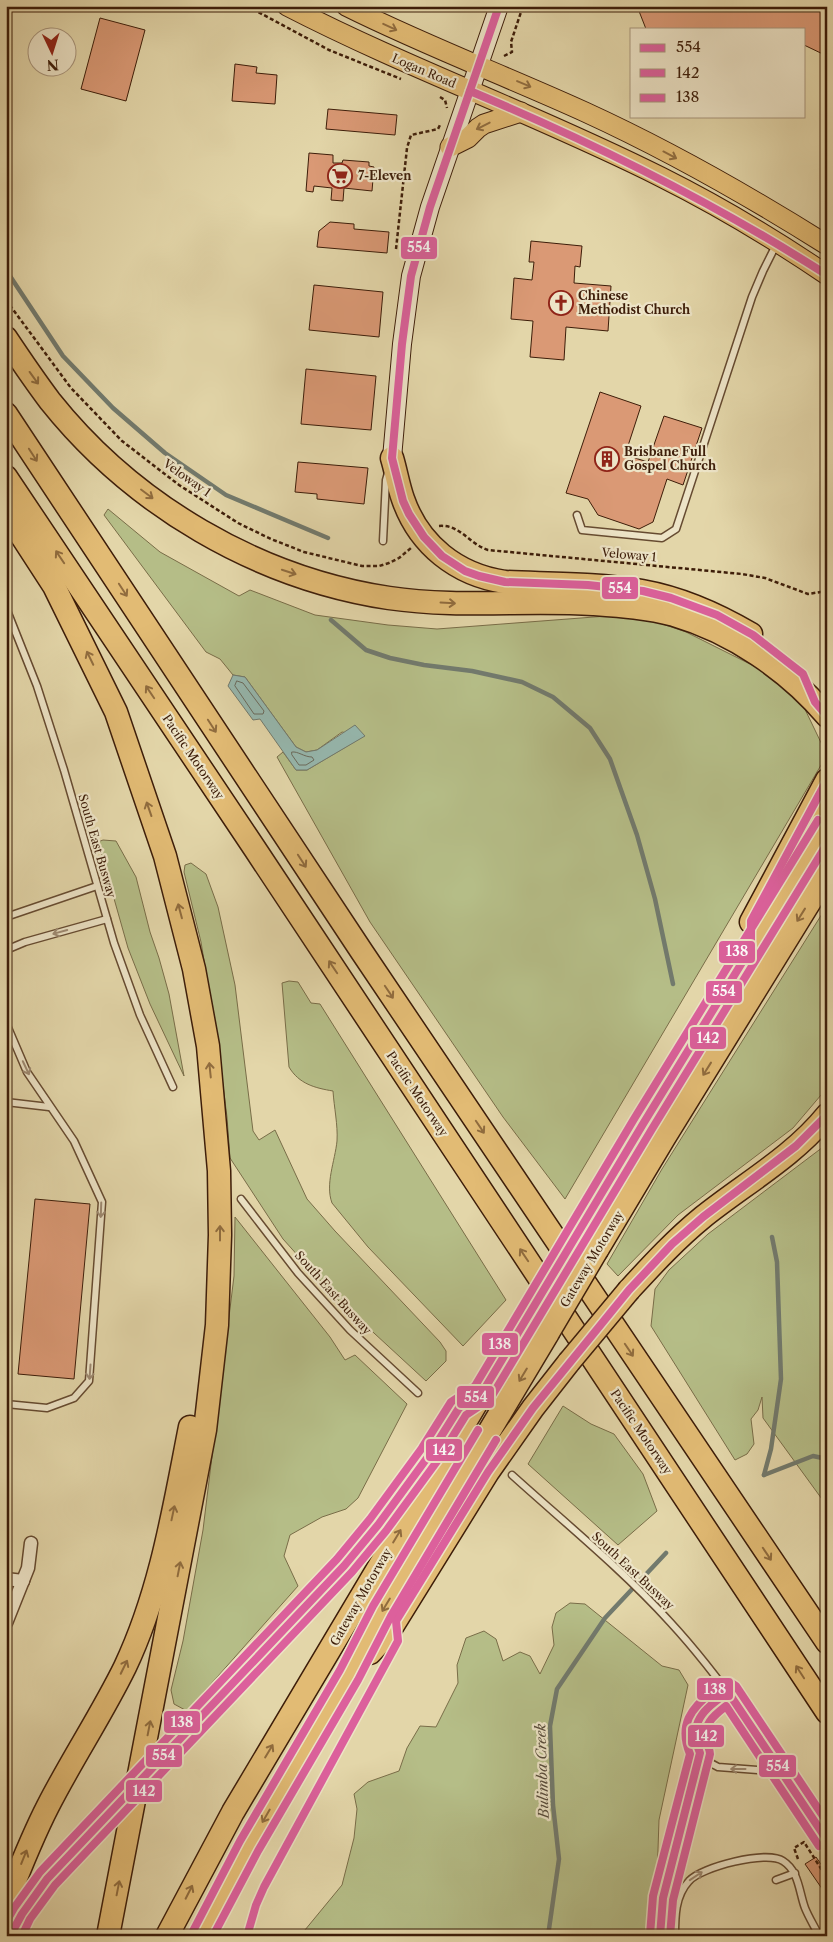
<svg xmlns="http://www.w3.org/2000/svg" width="833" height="1942" font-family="'Libre Caslon Text',serif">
	<rect width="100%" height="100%" fill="#e3d6a9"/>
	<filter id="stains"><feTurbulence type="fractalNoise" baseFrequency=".004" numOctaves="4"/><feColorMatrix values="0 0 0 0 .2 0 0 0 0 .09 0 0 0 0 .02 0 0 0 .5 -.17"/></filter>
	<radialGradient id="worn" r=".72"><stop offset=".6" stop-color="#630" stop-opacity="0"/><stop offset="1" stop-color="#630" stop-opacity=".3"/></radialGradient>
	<g fill="#b5bd87" stroke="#796d48">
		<path d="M108,509L160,552L239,596L250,590L315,615L388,625L437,629L607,616L651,620L686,632L768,673L800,699L827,755L565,1199L503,1117L370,922L277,757L283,752L296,770H307L364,736L342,732L317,750L306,752L296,747L245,677L233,675L220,659L206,652L104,515Z"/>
		<path d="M103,840L116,841L136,877L150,932L159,958L169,994L184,1076L150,1004L128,948L98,842Z"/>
		<path d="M191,863L206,874L218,907L235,985L253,1131L259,1140L275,1130L307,1199L335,1231L440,1342L446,1351V1361L426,1381L336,1298L283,1239L230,1158L227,1117L218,1046L201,942L184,872L185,865Z"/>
		<path d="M827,906V1088L793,1128L678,1215L618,1276L607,1264L662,1169Z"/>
		<path d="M289,981L298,982L311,1003L320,1004L506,1300L463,1346L368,1247L332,1203C325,1184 335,1161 337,1141C338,1125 334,1107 333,1091C315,1088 299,1084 289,1067L282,983Z"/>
		<path d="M827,1144V1506L763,1418L762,1397L758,1410L751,1419L754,1444L747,1454L735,1460L651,1326L655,1289L669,1270L708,1234Z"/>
		<path d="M235,1217L330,1337L345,1360L355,1355L407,1404L358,1498L346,1509L322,1517L290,1535L284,1556L298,1586L187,1711L174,1704L171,1690L183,1641L203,1530L234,1276Z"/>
		<path d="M563,1406L591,1424L614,1434L643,1474L657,1511L618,1545L528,1464Z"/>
		<path d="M570,1603L585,1604L662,1666L679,1670L688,1685L659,1820L657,1878L650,1905L647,1936H300L342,1885L354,1838L357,1809L354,1794L368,1782L399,1771L407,1748L420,1726L436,1727L458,1683L457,1665L466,1638L484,1631L496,1639L503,1661L520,1652L530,1656L540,1674L554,1645L552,1627L556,1613Z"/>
	</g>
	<path fill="#96b8af" stroke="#727a6d" d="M233,675L245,677L296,747L306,752L317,750L355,725L365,736L307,770H296L260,719L253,720L228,686Z"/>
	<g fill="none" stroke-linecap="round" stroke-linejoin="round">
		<g stroke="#6a6a5c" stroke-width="1">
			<path d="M237,681L243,683L264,711L263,714H254L235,686Z"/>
			<path d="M292,752C298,751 304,757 312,757L314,760L306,765H299L292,755Z"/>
		</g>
		<g stroke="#727a6d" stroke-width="4.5">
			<path d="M6,270L63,356L113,408L165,453L226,495L328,538"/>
			<path d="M331,620L366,650L390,658L424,665L472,671L522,682L553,697L590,728L610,759L637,835L655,899L673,984"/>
			<path d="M764,1475L771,1449L781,1379L777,1262L772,1237"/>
			<path d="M764,1475L813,1456L827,1459"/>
			<path d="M548,1936L559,1859L553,1805L550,1726L557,1689L605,1618L666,1553"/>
		</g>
	</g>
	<g fill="#da9975" stroke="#3d1d09">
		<path d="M637,6H827V56L804,45V29H646Z"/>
		<path d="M100,18L145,30L126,101L81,89Z"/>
		<path d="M235,64L257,67L256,73L277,75L275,104L232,101Z"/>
		<path d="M328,109L397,115L395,135L326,129Z"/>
		<path d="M309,153L333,155V163H342L343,160L369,162V166L374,167L372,191L344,188L343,201L331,200L332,188L314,186L313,192L306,191Z"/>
		<path d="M330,222L354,224V229L389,232L387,253L317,247L319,231Z"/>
		<path d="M531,241L582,246L580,267L575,266L574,283L611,286L608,331L566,327L564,360L530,357L533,321L511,319L514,278L532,280L534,262H529Z"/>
		<path d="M314,285L383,292L379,337L309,330Z"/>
		<path d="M306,369L376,376L371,430L301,424Z"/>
		<path d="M600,392L641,406L625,455L648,462L664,416L702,428L683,485L667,479L653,522L639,529L598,515L588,499L566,493Z"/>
		<path d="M298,462L368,468L364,504L317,499V494L295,492Z"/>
		<path d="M35,1199L90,1204L74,1379L18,1374Z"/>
		<path d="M816,1857L827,1873V1896L805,1864Z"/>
	</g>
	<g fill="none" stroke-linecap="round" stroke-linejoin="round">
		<defs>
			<g id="lane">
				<path d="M577,515L582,530L662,538L676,529L752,297L763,271L777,243"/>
				<path d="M383,541L386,480L388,473"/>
				<path d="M6,608L37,686L64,770L114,943L140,1015L173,1087"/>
				<path d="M6,917L97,886"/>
				<path d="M6,950L25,942L107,919"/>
				<path d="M6,1023L27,1072L74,1141L102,1202L89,1381L74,1398L47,1408L6,1404"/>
				<path d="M6,1102L49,1107"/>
				<path d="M241,1199L298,1273L350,1330L418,1393"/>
				<path d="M512,1475C564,1522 623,1570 670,1622C730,1687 778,1765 827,1840"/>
				<path d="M728,1692C718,1699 707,1705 700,1715C687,1735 699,1759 718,1767L782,1772"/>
				<path d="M776,1880L795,1873"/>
				<path d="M247,1936L256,1905L264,1887L398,1641L397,1632"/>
				<path d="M660,1936L663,1898L688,1804L700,1753"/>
				<path d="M675,1936C675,1917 675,1896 689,1881C701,1867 767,1850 783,1861C799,1871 799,1892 805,1908C809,1918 815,1927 819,1936"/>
			</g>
			<g id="street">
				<path d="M6,1579L23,1581"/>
				<path d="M6,1623L28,1568L31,1543"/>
			</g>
			<path id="secondary" d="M392,458L402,344L411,276L430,207L499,6"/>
			<g id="primary">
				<path d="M287,6C409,69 538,115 661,177C719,206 774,239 827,275"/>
				<path d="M346,6C424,45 506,76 585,112C668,150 749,196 827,245"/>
				<path d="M450,147L468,138L478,128L484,124L521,112"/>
			</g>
			<g id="highway">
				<path d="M6,338C20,359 35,381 50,401C133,505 257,578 389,598C457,608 525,600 593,604C620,606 648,608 674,615C732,632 788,670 827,716"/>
				<path d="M6,414L362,952L827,1642"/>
				<path d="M392,458C396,471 398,485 403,499C419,545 457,575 505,582C550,584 597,583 642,591C681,598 717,614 751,634"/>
				<path d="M6,477L255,849L827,1712"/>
				<path d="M6,512L54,586L116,712L165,856L194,969L208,1046L219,1171L220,1235L217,1325L205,1430L108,1936"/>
				<path d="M751,922L827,780"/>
				<path d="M583,1225L643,1124L827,825"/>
				<path d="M597,1250L664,1138L827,874"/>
				<path d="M629,1290C653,1264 676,1239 703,1217C744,1184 793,1157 827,1115"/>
				<path d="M370,1653L387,1635L488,1472L533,1408L569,1362"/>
				<path d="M180,1739C268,1647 365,1557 433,1449"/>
				<path d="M6,1903C19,1870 32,1837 48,1806C72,1759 102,1714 125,1667C161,1591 174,1508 190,1427"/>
				<path d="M10,1936C30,1894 63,1861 94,1828"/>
				<path d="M167,1936L233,1812L533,1308"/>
				<path d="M202,1936L249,1846L349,1675L382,1611L548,1333"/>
			</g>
		</defs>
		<use href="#lane" stroke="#664b31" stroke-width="9"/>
		<use href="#street" stroke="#664b31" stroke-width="15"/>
		<use href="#secondary" stroke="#3d1d09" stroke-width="20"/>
		<use href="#primary" stroke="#3d1d09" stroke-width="21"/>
		<use href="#highway" stroke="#3d1d09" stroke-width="25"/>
		<g stroke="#3d1d09" stroke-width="2.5" stroke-dasharray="4 2.5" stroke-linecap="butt">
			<path d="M247,6L329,50L401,79"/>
			<path d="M504,56L512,52L511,42L523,6"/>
			<path d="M440,97L445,100L447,108"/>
			<path d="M396,249L407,148L411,135L438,129L441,123"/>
			<path d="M6,300L71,388L122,441L179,485L238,523L271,539L304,552L362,566H379L389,563L399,558L411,548"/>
			<path d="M439,526C460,524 469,544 488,550L742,574L765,578L808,594L827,591"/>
			<path d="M798,1859L794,1848L804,1842L827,1878"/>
		</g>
		<use href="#lane" stroke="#ede4c7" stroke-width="6"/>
		<use href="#street" stroke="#ede4c7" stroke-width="12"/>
		<use href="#secondary" stroke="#ede4c7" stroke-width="18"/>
		<use href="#primary" stroke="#e2bb74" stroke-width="19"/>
		<use href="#highway" stroke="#e2bb74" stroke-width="22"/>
		<defs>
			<g id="highway-bridge">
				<path d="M533,1308L583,1225"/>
				<path d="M548,1333L597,1250"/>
				<path d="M569,1362L629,1290"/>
				<path d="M94,1828L180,1739"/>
			</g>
		</defs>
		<use href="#highway-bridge" stroke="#3d1d09" stroke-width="25" stroke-linecap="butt"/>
		<use href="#highway-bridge" stroke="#e2bb74" stroke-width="22"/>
		<defs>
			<g id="bus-1">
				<path d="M499,6L430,207L411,276L402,344L392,458L403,501L409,514L424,537L442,556L465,571L479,576L505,582L588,585L643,591L671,598L717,615L753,635L803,674L815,702L827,716"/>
				<path d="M470,91C594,143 713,202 827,275"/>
				<path d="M728,1692L827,1840"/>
				<path d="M10,1936L22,1914L47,1879L344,1566L378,1525L430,1454L459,1408L482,1393L643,1124L751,948V921L827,780"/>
				<path d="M247,1936L256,1905L264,1887L398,1641L396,1621L488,1472L533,1408L629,1290L672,1244L703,1217L796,1146L827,1115"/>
				<path d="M660,1936L663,1898L700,1753C687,1721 705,1709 728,1692"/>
			</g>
			<g id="bus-2">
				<path d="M22,1936L30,1919L55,1885L352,1572L386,1531L438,1460L466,1415L490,1399L652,1129L827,844"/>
				<path d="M213,1936L258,1851L358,1680L391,1616L496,1440"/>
				<path d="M670,1936L673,1900L710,1754C710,1750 708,1747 707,1743C702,1725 713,1716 726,1706L819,1846"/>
			</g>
			<g id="bus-3">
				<path d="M6,1922L14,1908L40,1872L337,1559L370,1519L422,1448L451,1402L475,1386L634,1119L818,820"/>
				<path d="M193,1931L240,1841L340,1670L373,1606L478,1430"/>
				<path d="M650,1935L653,1896L690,1754C678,1725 691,1708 713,1691C719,1686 723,1682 730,1682L736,1686L827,1822"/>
			</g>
		</defs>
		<use href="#bus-1" stroke="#ede4c7" stroke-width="11"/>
		<use href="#bus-2" stroke="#ede4c7" stroke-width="11"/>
		<use href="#bus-3" stroke="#ede4c7" stroke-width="11"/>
		<use href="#bus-1" stroke="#dc609c" stroke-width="8"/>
		<use href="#bus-2" stroke="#dc609c" stroke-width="8"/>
		<use href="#bus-3" stroke="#dc609c" stroke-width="8"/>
	</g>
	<defs><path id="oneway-shaft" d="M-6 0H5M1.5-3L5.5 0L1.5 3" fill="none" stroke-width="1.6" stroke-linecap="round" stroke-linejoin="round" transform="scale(1.25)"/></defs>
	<g stroke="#906c3e">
		<use href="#oneway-shaft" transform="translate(390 27) rotate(25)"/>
		<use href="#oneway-shaft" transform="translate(524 84) rotate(23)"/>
		<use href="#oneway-shaft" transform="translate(483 126) rotate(153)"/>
		<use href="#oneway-shaft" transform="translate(670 155) rotate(28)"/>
		<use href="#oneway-shaft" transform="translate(34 378) rotate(54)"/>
		<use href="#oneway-shaft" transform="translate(33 455) rotate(57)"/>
		<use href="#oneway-shaft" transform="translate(147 494) rotate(37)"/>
		<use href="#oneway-shaft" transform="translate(60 557) rotate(-124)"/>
		<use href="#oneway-shaft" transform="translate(289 572) rotate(18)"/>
		<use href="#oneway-shaft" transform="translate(123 590) rotate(57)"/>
		<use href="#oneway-shaft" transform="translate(448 603) rotate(3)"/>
		<use href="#oneway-shaft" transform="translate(90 658) rotate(-116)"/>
		<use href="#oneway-shaft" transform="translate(150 692) rotate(-124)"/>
		<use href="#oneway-shaft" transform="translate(212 726) rotate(57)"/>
		<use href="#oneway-shaft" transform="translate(149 809) rotate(-109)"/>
		<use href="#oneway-shaft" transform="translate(302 861) rotate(57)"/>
		<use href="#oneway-shaft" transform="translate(180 911) rotate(-105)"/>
		<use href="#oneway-shaft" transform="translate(801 915) rotate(122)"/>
		<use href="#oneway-shaft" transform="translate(333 967) rotate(-124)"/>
		<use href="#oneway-shaft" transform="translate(389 992) rotate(56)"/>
		<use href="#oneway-shaft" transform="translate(707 1069) rotate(122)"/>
		<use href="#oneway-shaft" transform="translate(210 1070) rotate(-96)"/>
		<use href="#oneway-shaft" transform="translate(480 1127) rotate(56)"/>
		<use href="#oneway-shaft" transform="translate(220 1233) rotate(-90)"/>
		<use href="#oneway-shaft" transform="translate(524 1255) rotate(-124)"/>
		<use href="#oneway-shaft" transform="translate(629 1350) rotate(56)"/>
		<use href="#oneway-shaft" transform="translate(523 1375) rotate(121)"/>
		<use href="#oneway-shaft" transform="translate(173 1513) rotate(-78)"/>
		<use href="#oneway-shaft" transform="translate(397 1536) rotate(-59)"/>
		<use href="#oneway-shaft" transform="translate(767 1554) rotate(56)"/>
		<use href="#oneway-shaft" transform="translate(179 1569) rotate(-79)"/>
		<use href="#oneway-shaft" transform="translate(386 1605) rotate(121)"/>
		<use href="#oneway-shaft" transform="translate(124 1667) rotate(-64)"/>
		<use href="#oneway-shaft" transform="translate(800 1672) rotate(-123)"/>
		<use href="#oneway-shaft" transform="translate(149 1728) rotate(-79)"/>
		<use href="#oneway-shaft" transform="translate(269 1751) rotate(-59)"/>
		<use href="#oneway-shaft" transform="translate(266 1816) rotate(120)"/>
		<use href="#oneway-shaft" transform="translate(24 1857) rotate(-68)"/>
		<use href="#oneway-shaft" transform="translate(118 1888) rotate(-79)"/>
		<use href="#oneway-shaft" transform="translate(189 1892) rotate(-63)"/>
	</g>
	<g stroke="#9e8a72">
		<use href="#oneway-shaft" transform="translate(60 932) rotate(165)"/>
		<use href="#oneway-shaft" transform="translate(26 1068) rotate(65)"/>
		<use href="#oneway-shaft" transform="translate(101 1210) rotate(92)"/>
		<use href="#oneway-shaft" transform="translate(90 1372) rotate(94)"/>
		<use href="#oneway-shaft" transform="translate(738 1769) rotate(-180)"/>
		<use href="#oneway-shaft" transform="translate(696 1876) rotate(-34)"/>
	</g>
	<defs>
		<symbol id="supermarket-ring" viewBox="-11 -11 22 22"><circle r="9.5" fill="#ede4c7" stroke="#8f2418" stroke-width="1.5"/><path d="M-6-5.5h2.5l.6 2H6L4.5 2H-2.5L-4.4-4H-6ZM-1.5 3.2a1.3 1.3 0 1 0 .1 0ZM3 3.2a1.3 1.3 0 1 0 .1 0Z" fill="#8f2418"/></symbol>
		<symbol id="church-ring" viewBox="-11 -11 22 22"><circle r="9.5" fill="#ede4c7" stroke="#8f2418" stroke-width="1.5"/><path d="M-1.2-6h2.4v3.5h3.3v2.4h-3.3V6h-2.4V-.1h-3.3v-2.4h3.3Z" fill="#8f2418"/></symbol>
		<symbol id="building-ring" viewBox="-11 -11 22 22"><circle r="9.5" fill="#ede4c7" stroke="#8f2418" stroke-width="1.5"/><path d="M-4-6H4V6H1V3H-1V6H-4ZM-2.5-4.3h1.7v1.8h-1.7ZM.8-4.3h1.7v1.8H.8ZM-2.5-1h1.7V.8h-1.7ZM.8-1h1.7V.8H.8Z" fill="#8f2418"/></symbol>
	</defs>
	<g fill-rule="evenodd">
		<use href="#supermarket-ring" x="326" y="162" width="28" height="28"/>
		<use href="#church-ring" x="547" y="289" width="28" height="28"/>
		<use href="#building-ring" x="593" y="445" width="28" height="28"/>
	</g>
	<g text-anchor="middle" stroke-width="4.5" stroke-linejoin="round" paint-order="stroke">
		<g font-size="12" fill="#3d1d09" stroke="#ede4c7">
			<text transform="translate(424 71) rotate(23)" y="4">Logan Road</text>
			<text transform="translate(187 478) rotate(35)" y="4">Veloway 1</text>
			<text transform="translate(629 555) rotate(5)" y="4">Veloway 1</text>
			<text transform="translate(193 757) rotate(56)" y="4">Pacific Motorway</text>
			<text transform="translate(97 846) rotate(74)" y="4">South East Busway</text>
			<text transform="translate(417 1094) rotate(56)" y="4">Pacific Motorway</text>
			<text transform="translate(592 1259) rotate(-59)" y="4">Gateway Motorway</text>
			<text transform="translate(333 1293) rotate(48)" y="4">South East Busway</text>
			<text transform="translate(641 1432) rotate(56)" y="4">Pacific Motorway</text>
			<text transform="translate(633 1571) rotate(43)" y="4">South East Busway</text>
			<text transform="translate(361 1597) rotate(-60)" y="4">Gateway Motorway</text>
		</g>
		<g font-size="12" font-weight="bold" fill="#3d1d09" stroke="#ede4c7" text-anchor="start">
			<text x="358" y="180">7-Eleven</text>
			<text x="578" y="300">Chinese<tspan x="578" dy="14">Methodist Church</tspan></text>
			<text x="624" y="456">Brisbane Full<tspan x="624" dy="14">Gospel Church</tspan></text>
		</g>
		<g font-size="14" font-style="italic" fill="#584c3b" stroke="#ede4c7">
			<text transform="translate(542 1771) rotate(-92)" y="5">Bulimba Creek</text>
		</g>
	</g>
	<g stroke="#ede4c7" stroke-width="2">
		<rect x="400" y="236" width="38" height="24" rx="5" fill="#dc609c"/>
		<rect x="601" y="576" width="38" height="24" rx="5" fill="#dc609c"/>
		<rect x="718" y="940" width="38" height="24" rx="5" fill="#dc609c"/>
		<rect x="705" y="980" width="38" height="24" rx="5" fill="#dc609c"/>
		<rect x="689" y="1026" width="38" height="24" rx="5" fill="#dc609c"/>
		<rect x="481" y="1332" width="38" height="24" rx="5" fill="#dc609c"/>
		<rect x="456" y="1385" width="39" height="24" rx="5" fill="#dc609c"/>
		<rect x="425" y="1438" width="38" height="24" rx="5" fill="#dc609c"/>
		<rect x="696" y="1677" width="38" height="24" rx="5" fill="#dc609c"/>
		<rect x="163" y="1710" width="38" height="24" rx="5" fill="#dc609c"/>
		<rect x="687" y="1724" width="38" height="24" rx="5" fill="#dc609c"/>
		<rect x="145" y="1744" width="38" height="24" rx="5" fill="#dc609c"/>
		<rect x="758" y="1754" width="39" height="24" rx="5" fill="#dc609c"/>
		<rect x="125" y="1779" width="38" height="24" rx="5" fill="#dc609c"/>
	</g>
	<g font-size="14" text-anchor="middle" font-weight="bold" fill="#fff">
		<text x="419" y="252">554</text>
		<text x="620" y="593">554</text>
		<text x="737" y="956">138</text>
		<text x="724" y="996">554</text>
		<text x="708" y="1043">142</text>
		<text x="500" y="1349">138</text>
		<text x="476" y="1402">554</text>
		<text x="444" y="1455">142</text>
		<text x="715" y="1694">138</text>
		<text x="182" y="1727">138</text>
		<text x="706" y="1741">142</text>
		<text x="164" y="1760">554</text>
		<text x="778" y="1771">554</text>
		<text x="144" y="1796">142</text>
	</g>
	<rect width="833" height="1942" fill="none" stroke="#e3d6a9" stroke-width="25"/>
	<rect x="8" y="8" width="818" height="1927" fill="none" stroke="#3d1d09" stroke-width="2.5"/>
	<rect x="12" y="12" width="808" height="1917" fill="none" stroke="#3d1d09"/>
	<rect x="630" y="28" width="175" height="90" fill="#ede4c7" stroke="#a7947b"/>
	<rect x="640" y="44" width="25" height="8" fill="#dc609c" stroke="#a7947b"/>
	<text x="676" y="52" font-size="15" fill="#3d1d09">554</text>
	<rect x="640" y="69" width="25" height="8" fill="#dc609c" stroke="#a7947b"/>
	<text x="676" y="78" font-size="15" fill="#3d1d09">142</text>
	<rect x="640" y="94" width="25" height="8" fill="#dc609c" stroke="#a7947b"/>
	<text x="676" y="102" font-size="15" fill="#3d1d09">138</text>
	<g transform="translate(52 52) rotate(176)"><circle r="24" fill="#ede4c7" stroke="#a7947b"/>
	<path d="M0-4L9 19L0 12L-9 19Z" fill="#8f2418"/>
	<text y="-8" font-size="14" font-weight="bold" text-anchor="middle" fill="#3d1d09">N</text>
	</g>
	<rect width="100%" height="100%" filter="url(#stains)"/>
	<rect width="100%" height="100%" fill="url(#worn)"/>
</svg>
